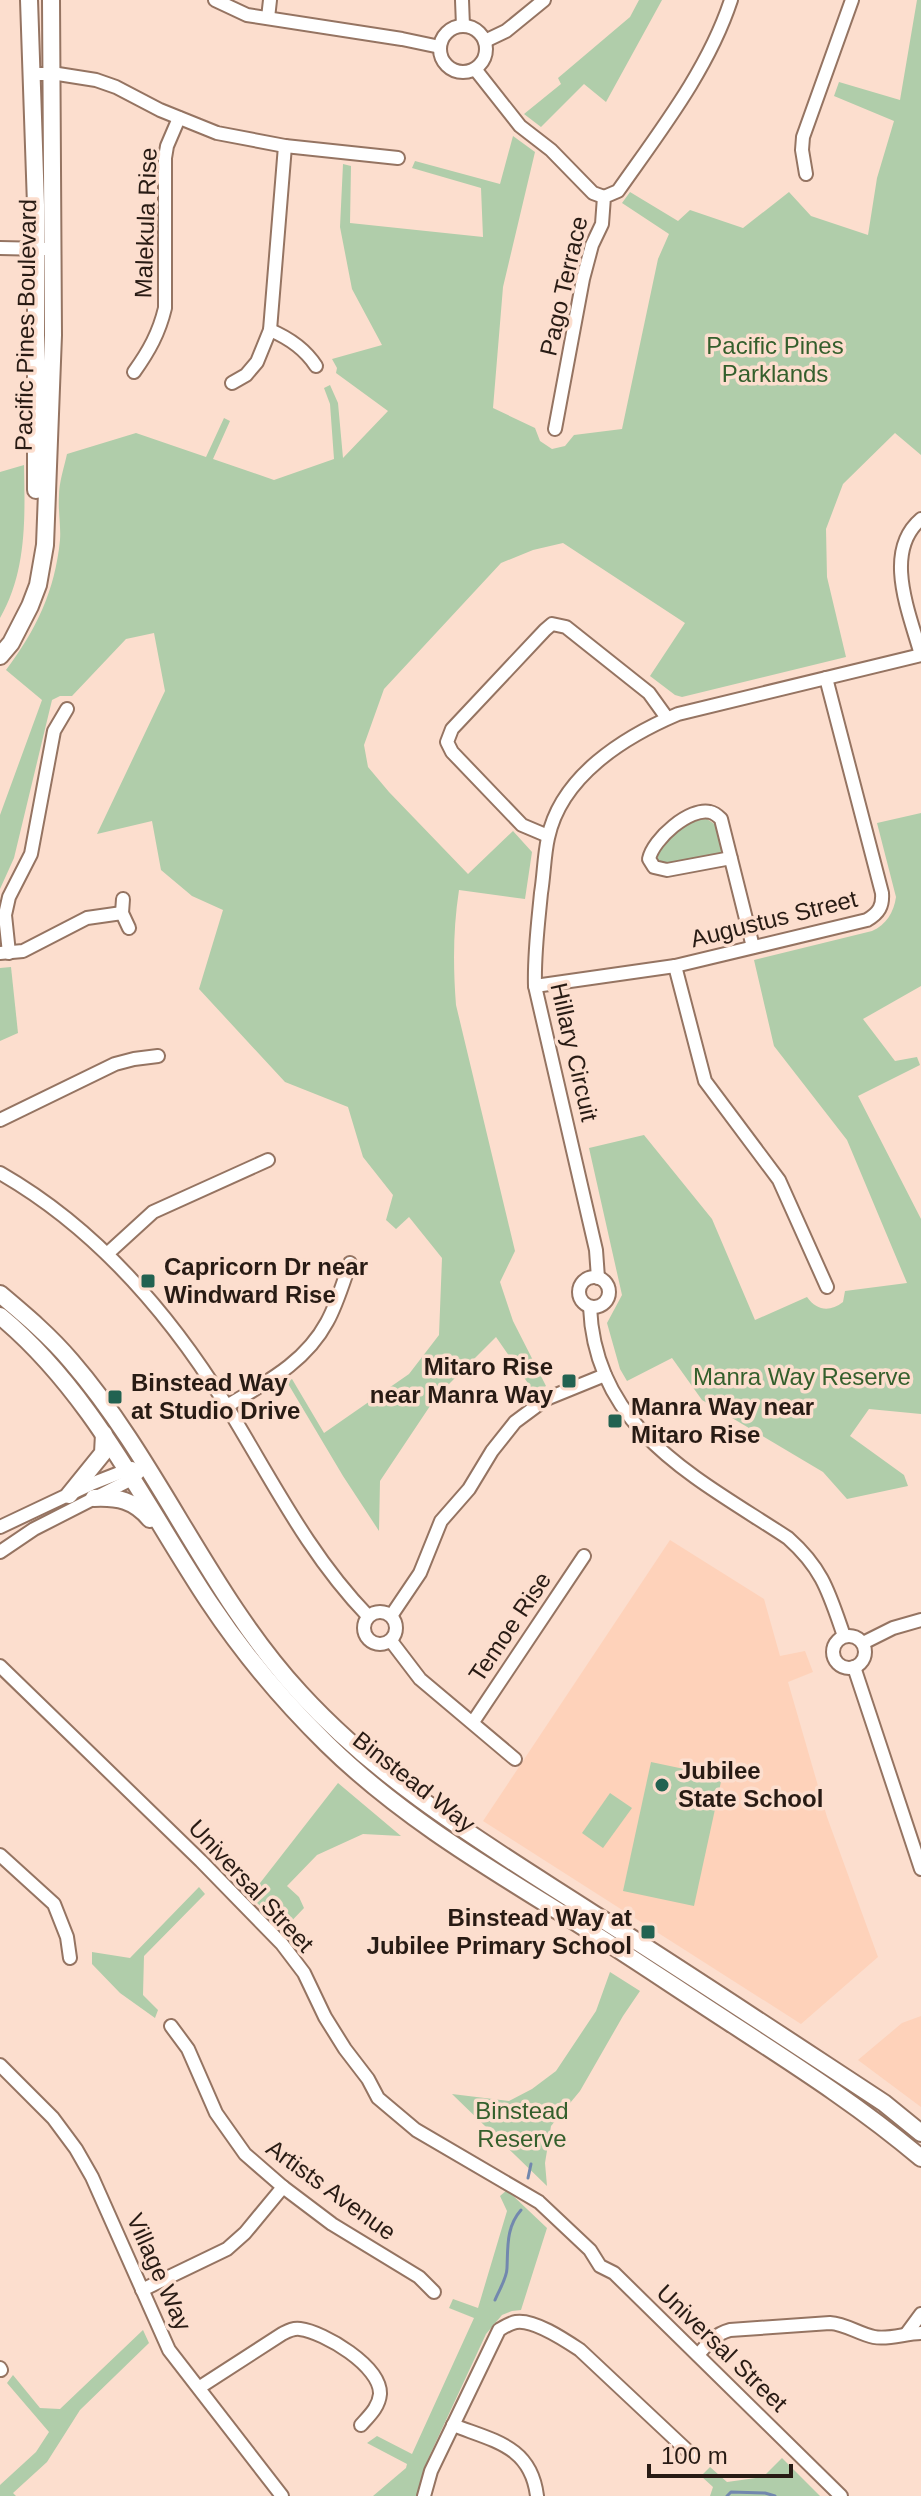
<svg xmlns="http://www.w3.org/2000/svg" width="921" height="2496" font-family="Helvetica,sans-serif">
	<rect width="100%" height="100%" fill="#fcdece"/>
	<g fill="#fed2ba">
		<path d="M670,1540L764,1599L780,1656L805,1651L813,1672L788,1682L827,1817L878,1957L801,2024L483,1821Z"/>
		<path d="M921,2016V2107L858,2060L902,2023Z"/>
	</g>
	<g fill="#b0cdaa">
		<path d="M639,0H662L606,102L584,84L541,127L524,114L561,84L558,78L630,17Z"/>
		<path d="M917,0H921V455L895,433L843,484L826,529L827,577L846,657L682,697L675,695L650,676L685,623L563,543L533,550L501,563L384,689L364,745L368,767L389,792L468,874L513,831L532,852L525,899L459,890C453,929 453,966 456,1005L515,1251L500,1282L513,1321L546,1386L534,1392L496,1337L436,1397L380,1481L379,1531L343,1476L287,1382L292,1379L324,1433L409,1374L439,1335L442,1258L409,1217L396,1229L386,1220L393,1195L363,1157L348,1107L285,1082L199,989L223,910L192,896L161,870L152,821L97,834L165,691L154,633L126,639L72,696H60L52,700L14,858L0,889V815L42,700L6,670C36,630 55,591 60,540C61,526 58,511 59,496C59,482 64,468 67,454L136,433L206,457L224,418L230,421L213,459L274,480L334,459L330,404L324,388L330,385L338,403L343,458L388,411L336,373L337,368L332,359L382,345L352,289L340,227L343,164L351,166L350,223L483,237L481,188L412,168L415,161L500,184L513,136L535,152L503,287L493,408L535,428L540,441L552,449L565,446L574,435L622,429L658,259L669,234L622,203L630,192L678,221L690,210L743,228L789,192L811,216L868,235L877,178L894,121L834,96L839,82L900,100Z"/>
		<path d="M24,465C25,518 27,571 0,618V472Z"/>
		<path d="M921,813V986L863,1019L895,1061L917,1057L920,1065L858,1096L921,1219V1414L869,1409L850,1436L904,1475L908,1486L847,1499L823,1472L702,1400L672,1358L627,1381L620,1369L607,1323L622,1295L589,1148L644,1135L712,1219L755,1320L807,1297C817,1311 830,1312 843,1302L845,1291L907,1283L847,1140L774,1046L754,960L872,931C886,925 894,912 896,897L877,823Z"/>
		<path d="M707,819L716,825L722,853L670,864L659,863L655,853C669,836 684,821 707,819Z"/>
		<path d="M11,967L18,1033L0,1041V968Z"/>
		<path d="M651,1762L722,1777L694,1906L623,1891Z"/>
		<path d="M338,1783L401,1836L363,1834L317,1855L287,1886L299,1897L304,1908L284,1929L250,1896Z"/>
		<path d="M610,1793L632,1808L603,1848L582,1833Z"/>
		<path d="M199,1887L205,1894L144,1956L143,1995L158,2010L155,2018L120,1993L92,1964V1952L130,1958Z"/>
		<path d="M610,1972L640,1991L623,2016L580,2091L551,2126L545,2163L547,2186L452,2094L509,2101L532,2089L556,2071L596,2011Z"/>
		<path d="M507,2190L547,2228L521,2310L512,2311L502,2315L486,2334L428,2459L417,2496H373L406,2468L407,2464L367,2443L377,2436L412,2454L474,2318L449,2308L453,2299L478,2308L507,2211L500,2196Z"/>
		<path d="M143,2330L149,2343L80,2410L47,2462L13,2493L16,2496H0V2485L36,2452L49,2432L7,2383L13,2375L40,2408L60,2409Z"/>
		<path d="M782,2458L820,2496H710L713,2487L701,2476L710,2467L727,2482L763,2477Z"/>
	</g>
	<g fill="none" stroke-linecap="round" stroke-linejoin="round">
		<g stroke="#7288ae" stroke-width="3">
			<path d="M528,2178L531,2164"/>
			<path d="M495,2300C499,2290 507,2278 507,2268C508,2247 506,2227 521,2210"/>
			<path d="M727,2496L731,2492L765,2493L775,2496"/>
		</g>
		<defs>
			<g id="minor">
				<path d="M215,0L247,15L402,39L440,47"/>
				<path d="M462,0L463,26"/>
				<path d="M268,18L270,0"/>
				<circle cx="463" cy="49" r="23"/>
				<path d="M485,41L506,31L544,0"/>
				<path d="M475,69L520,126L551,150L593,193L604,197"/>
				<path d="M32,74H58L96,80L116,87L160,110L217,133L285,146L398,158"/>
				<path d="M806,174L802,150L803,137L852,0"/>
				<path d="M0,248L45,249"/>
				<path d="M270,330C289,338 305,349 316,366"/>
				<path d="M134,372C149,351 159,333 165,308V158L167,146L179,118"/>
				<path d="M232,383L246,375L257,362L270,330L285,146"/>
				<path d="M555,429L583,279L592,245L602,224L604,197L618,191C660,131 708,70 731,0"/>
				<path d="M921,655C910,614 882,552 921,519"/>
				<path d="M548,836L522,825L452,752L447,742L452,729L545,630L552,624L566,627L649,693L667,718"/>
				<path d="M731,858L667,870L654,867L649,859C653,839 690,807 710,812C715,813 718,816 721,819L753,947"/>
				<path d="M123,899L122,913L129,928"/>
				<path d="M0,953L23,951L87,918L122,913"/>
				<path d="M9,953L5,915L9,897L31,854L54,731L67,709"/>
				<path d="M675,966L705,1081L779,1180L827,1287"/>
				<path d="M535,986L675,966L867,920C879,913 883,906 882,893L826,678"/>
				<path d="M0,1120L115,1064L134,1059L158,1056"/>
				<path d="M0,1173C96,1228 169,1313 226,1405C271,1478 308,1554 368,1616"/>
				<path d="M107,1254L153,1212L268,1160"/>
				<circle cx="594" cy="1292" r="15"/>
				<path d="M598,1278L596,1250L535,986C534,954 538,925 541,893C544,875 544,856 548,838C561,776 624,737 678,714L921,655"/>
				<path d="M590,1307C595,1430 697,1478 788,1538C823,1569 829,1593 844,1636"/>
				<path d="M227,1406C265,1383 305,1363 327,1322C337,1304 343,1283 350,1263"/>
				<path d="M0,1527L91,1484L132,1468"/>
				<path d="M0,1552L34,1529L132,1479L145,1466"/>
				<circle cx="380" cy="1628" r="16"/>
				<path d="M391,1616L420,1573L441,1521L469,1489L492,1451L515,1422L546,1399L605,1375"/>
				<circle cx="849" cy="1652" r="16"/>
				<path d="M391,1641L420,1679L515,1759"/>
				<path d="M863,1643L893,1628L921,1620"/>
				<path d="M0,1666L201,1861L282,1944L304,1973L325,2017L345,2049L368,2079L378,2098L416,2130L539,2202L590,2250L600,2266L614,2273L841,2496"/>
				<path d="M854,1667L921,1869"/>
				<path d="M473,1722L584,1556"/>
				<path d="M0,1855L54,1904L67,1937L70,1958"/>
				<path d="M171,2026L188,2049L216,2113L245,2154L283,2187L332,2224L419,2277L434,2292"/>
				<path d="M0,2065L53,2118L76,2149L92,2177L169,2350L282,2496"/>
				<path d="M142,2290L227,2249L245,2233L283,2187"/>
				<path d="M907,2333L921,2314"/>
				<path d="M698,2355C707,2344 715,2334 730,2330L830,2323C846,2324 859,2334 874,2337C889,2340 906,2333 921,2333"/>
				<path d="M0,2368L1,2370"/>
				<path d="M200,2387L282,2334C288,2331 293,2328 300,2329C324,2332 381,2366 380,2394C379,2407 369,2416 361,2425"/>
				<path d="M453,2425C494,2441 531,2446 537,2496"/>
				<path d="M424,2496L431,2471L499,2330C504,2327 510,2323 516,2322C534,2319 565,2340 580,2350L693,2456"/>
			</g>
			<g id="major">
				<path d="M29,0L36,205V490"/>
				<path d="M0,656L11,643L30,606L38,585L45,545L53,335L51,0"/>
				<path d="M0,1294C25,1315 50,1336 71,1361C159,1463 208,1593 300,1693C385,1786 492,1848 597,1916C693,1977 788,2040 884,2103L921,2133"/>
				<path d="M0,1316C92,1392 144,1504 209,1602C243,1653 283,1701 327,1744C395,1811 477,1861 558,1911C616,1947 672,1985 729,2022C795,2065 861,2107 921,2158"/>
				<path d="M69,1495L103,1453L104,1434"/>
				<path d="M94,1498C118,1497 134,1500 150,1519"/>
			</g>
		</defs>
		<use href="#minor" stroke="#957462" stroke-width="16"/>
		<use href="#major" stroke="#957462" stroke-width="20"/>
		<use href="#minor" stroke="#fff" stroke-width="12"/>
		<use href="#major" stroke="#fff" stroke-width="16"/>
	</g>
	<g fill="#226251" stroke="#fcdece" stroke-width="3">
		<rect x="140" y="1273" width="16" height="16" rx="4"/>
		<rect x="561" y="1373" width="16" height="16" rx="4"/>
		<rect x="107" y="1389" width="16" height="16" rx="4"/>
		<rect x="607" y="1413" width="16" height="16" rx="4"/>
		<circle cx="662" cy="1785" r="8"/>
		<rect x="640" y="1924" width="16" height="16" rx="4"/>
	</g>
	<g text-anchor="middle" stroke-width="7" stroke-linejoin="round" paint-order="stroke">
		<g font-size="24" fill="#281b14" stroke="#fcdece">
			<text transform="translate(146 223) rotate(-88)" y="8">Malekula Rise</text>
			<text transform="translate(564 286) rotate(-77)" y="8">Pago Terrace</text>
			<text transform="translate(26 325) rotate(-89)" y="8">Pacific Pines Boulevard</text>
			<text transform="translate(774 919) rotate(-14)" y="8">Augustus Street</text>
			<text transform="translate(574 1052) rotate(77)" y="8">Hillary Circuit</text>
			<text transform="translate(510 1627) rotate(-56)" y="8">Temoe Rise</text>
			<text transform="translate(414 1782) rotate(38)" y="8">Binstead Way</text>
			<text transform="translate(251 1886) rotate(47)" y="8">Universal Street</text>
			<text transform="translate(331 2190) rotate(36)" y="8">Artists Avenue</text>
			<text transform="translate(159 2272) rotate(66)" y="8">Village Way</text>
			<text transform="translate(722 2348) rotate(44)" y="8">Universal Street</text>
		</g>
		<g font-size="24" fill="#345f2c" stroke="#fcdece">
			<text x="775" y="354">Pacific Pines<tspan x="775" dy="28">Parklands</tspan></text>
			<text x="802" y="1385">Manra Way Reserve</text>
			<text x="522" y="2119">Binstead<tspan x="522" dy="28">Reserve</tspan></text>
		</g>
		<g font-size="24" font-weight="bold" fill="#281b14" stroke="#fcdece" text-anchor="start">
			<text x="164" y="1275">Capricorn Dr near<tspan x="164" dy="28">Windward Rise</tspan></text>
			<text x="553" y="1375" text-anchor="end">Mitaro Rise<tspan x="553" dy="28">near Manra Way</tspan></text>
			<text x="131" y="1391">Binstead Way<tspan x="131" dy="28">at Studio Drive</tspan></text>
			<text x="631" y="1415">Manra Way near<tspan x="631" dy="28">Mitaro Rise</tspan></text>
			<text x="678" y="1779">Jubilee<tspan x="678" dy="28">State School</tspan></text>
			<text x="632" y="1926" text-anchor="end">Binstead Way at<tspan x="632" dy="28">Jubilee Primary School</tspan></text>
		</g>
	</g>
	<path d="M649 2464v12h142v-12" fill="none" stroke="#281b14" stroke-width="4"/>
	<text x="661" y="2464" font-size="24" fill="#281b14" stroke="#fcdece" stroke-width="6" paint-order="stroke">100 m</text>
</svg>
